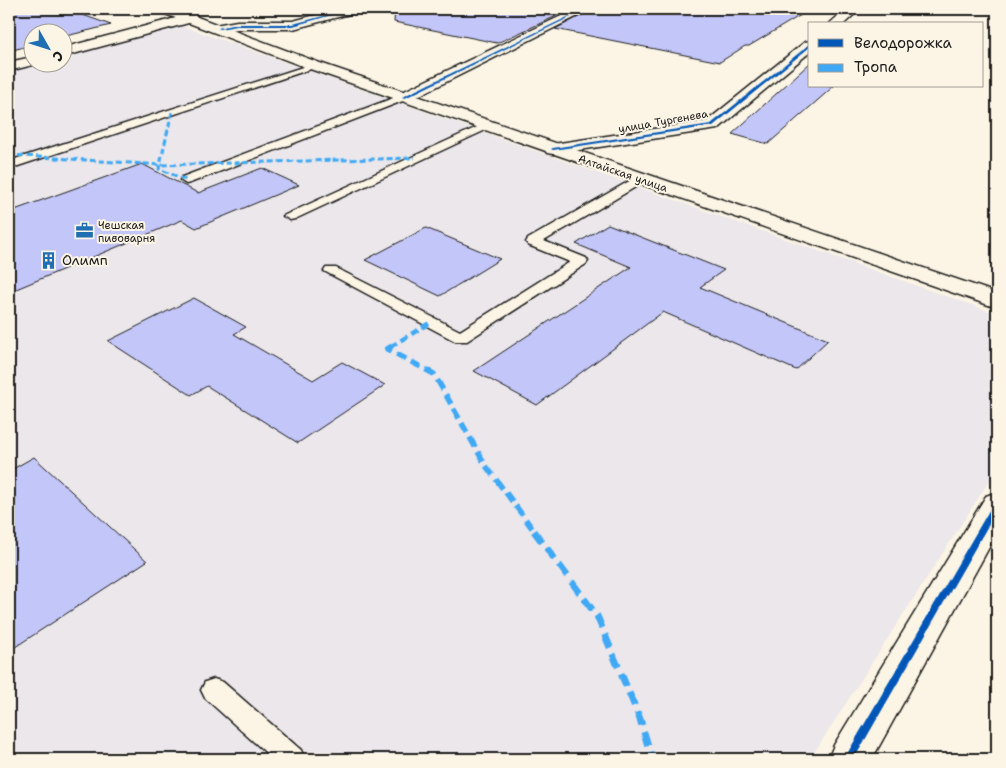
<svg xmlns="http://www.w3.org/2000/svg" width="1006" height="768" font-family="'Shantell Sans',sans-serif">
	<rect width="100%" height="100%" fill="#fcf5e5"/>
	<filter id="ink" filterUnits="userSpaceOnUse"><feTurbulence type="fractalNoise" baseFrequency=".02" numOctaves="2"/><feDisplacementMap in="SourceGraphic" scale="10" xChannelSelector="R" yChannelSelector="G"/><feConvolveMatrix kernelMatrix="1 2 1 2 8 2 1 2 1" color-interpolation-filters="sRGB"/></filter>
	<g filter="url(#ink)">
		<path fill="#ebe7eb" d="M177,24L997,314V469L810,759H9V71L39,63L62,62L63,56Z"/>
		<g fill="#c3c6f8" stroke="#1c1c1c">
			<path d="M9,9H66L111,25L62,37V32H32V45L9,51Z"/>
			<path d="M395,9H572L497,43L394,22Z"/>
			<path d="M594,9H811L749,46H745L720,62L555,29Z"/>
			<path d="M810,63V86H834L768,144L732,134Z"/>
			<path d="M142,164L198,193L262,168L299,185L196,228L182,220L9,292V212Z"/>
			<path d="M608,224L724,270L700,287L828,340L796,370L663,312L537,405L474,371L631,267L576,244Z"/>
			<path d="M426,228L500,259L440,296L365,260Z"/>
			<path d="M194,298L246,327L234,334L313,380L342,362L385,385L298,443L207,386L191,395L108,341Z"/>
			<path d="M34,457L147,561L9,651V471Z"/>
		</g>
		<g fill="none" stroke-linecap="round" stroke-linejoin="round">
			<defs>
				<g id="service">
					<path d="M312,64L320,66L9,169V161Z"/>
					<path d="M404,94L408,95V99L190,183L186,184L180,180L182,177Z"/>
					<path d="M486,123L492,126L490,128L295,219L290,220L283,216Z"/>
					<path d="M640,175L644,176L646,179L644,182L544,241L586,258L588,261L586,264L467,341H455L324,271L326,268H336L460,331L570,262L528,245L526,242L528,239Z"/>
					<path d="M214,679L223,682L301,750L305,759H273L205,698L201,690L205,682Z"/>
				</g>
				<g id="minor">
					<path d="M338,9H358L357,12L293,29H237L220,32L213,28L215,25L237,21H293Z"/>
					<path d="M576,9H592L410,100H398L396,97L398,94Z"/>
					<path d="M846,9H860L844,24H829Z"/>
					<path d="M810,41V52L718,129L553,154L547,153L544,149L547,145L553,144L707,121L805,42Z"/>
				</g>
				<g id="tertiary">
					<path d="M191,14L196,15L198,18L196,21L62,57V48Z"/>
					<path d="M32,57V62H38L37,64L9,71V62Z"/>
					<path d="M997,492V533L872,759H828L834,745L986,496Z"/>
				</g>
				<path id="secondary" d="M159,9H176L320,63L997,293V308L310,69L160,12Z"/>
			</defs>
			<use href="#service" stroke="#1c1c1c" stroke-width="3"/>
			<use href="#minor" stroke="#1c1c1c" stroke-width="3"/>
			<use href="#tertiary" stroke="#1c1c1c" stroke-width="3"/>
			<use href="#secondary" stroke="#1c1c1c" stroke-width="3"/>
			<use href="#service" fill="#fcf5e5" fill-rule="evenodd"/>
			<use href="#minor" fill="#fcf5e5" fill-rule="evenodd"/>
			<use href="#tertiary" fill="#fcf5e5" fill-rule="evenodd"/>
			<use href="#secondary" fill="#fcf5e5" fill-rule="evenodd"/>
			<g stroke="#3fa9f5" stroke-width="3" stroke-dasharray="6 3" stroke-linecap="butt">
				<path d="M172,112L159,169L186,180"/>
				<path d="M9,155L161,165L415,158"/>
			</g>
			<path stroke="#3fa9f5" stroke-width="4.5" stroke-dasharray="8 4.5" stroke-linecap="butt" d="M390,347L431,322"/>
			<path stroke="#3fa9f5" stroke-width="5.5" stroke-dasharray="11 5.5" stroke-linecap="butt" d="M392,346L387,349L434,374L486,466L535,532"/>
			<path stroke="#3fa9f5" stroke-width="7" stroke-dasharray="14 7" stroke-linecap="butt" d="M534,531L597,616L640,719L652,759"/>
			<defs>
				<g id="cycleway">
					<path d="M350,9H353L293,26H237L220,29L218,28L237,24H293Z"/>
					<path d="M584,9H587L405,98L402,97Z"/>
					<path d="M810,44V47L713,126L553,150L551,149L553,148L711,124Z"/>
					<path d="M997,501V510L854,759H844L994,502Z"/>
				</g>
			</defs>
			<use href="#cycleway" stroke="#fcf5e5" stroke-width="3"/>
			<use href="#cycleway" fill="#0057b8" fill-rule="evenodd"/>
		</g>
	</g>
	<defs>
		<symbol id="office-bare" viewBox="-9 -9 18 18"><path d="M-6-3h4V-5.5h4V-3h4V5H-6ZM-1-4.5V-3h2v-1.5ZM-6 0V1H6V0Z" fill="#1f6fb2" stroke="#fcf5e5" stroke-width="2.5" paint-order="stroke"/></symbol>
		<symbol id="building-bare" viewBox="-9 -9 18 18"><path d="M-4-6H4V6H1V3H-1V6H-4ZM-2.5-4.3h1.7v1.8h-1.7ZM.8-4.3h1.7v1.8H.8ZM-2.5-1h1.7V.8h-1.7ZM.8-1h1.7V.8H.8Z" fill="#1f6fb2" stroke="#fcf5e5" stroke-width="2.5" paint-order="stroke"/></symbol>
	</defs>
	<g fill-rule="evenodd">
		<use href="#office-bare" x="72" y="218" width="25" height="25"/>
		<use href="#building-bare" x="36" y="248" width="25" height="25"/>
	</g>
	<g text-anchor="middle" stroke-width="4" stroke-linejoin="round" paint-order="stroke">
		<g font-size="11" fill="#1c1c1c" stroke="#fcf5e5">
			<text transform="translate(663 121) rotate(-10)" y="4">улица Тургенева</text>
			<text transform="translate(623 173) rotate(19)" y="4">Алтайская улица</text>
		</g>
		<g font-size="11" fill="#1c1c1c" stroke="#fcf5e5" text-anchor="start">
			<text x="98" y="229">Чешская<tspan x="98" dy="13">пивоварня</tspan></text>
		</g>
		<g font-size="14" fill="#1c1c1c" stroke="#fcf5e5" text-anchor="start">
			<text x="62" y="265">Олимп</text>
		</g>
	</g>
	<rect width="1006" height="768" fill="none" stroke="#fcf5e5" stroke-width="30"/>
	<rect x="15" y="15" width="976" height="738" fill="none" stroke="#1c1c1c" stroke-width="2" filter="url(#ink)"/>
	<rect x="808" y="22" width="175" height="65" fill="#fcf5e5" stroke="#a29e95"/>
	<rect x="818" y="39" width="25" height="8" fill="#0057b8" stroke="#a29e95"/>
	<text x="854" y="48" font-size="15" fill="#1c1c1c">Велодорожка</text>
	<rect x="818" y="64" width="25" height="8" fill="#3fa9f5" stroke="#a29e95"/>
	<text x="854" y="72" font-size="15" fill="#1c1c1c">Тропа</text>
	<g transform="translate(48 48) rotate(129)"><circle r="24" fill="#fcf5e5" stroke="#a29e95"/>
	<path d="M0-4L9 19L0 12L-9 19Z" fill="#1f6fb2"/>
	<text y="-8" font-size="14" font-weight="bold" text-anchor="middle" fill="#1c1c1c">С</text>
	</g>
</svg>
